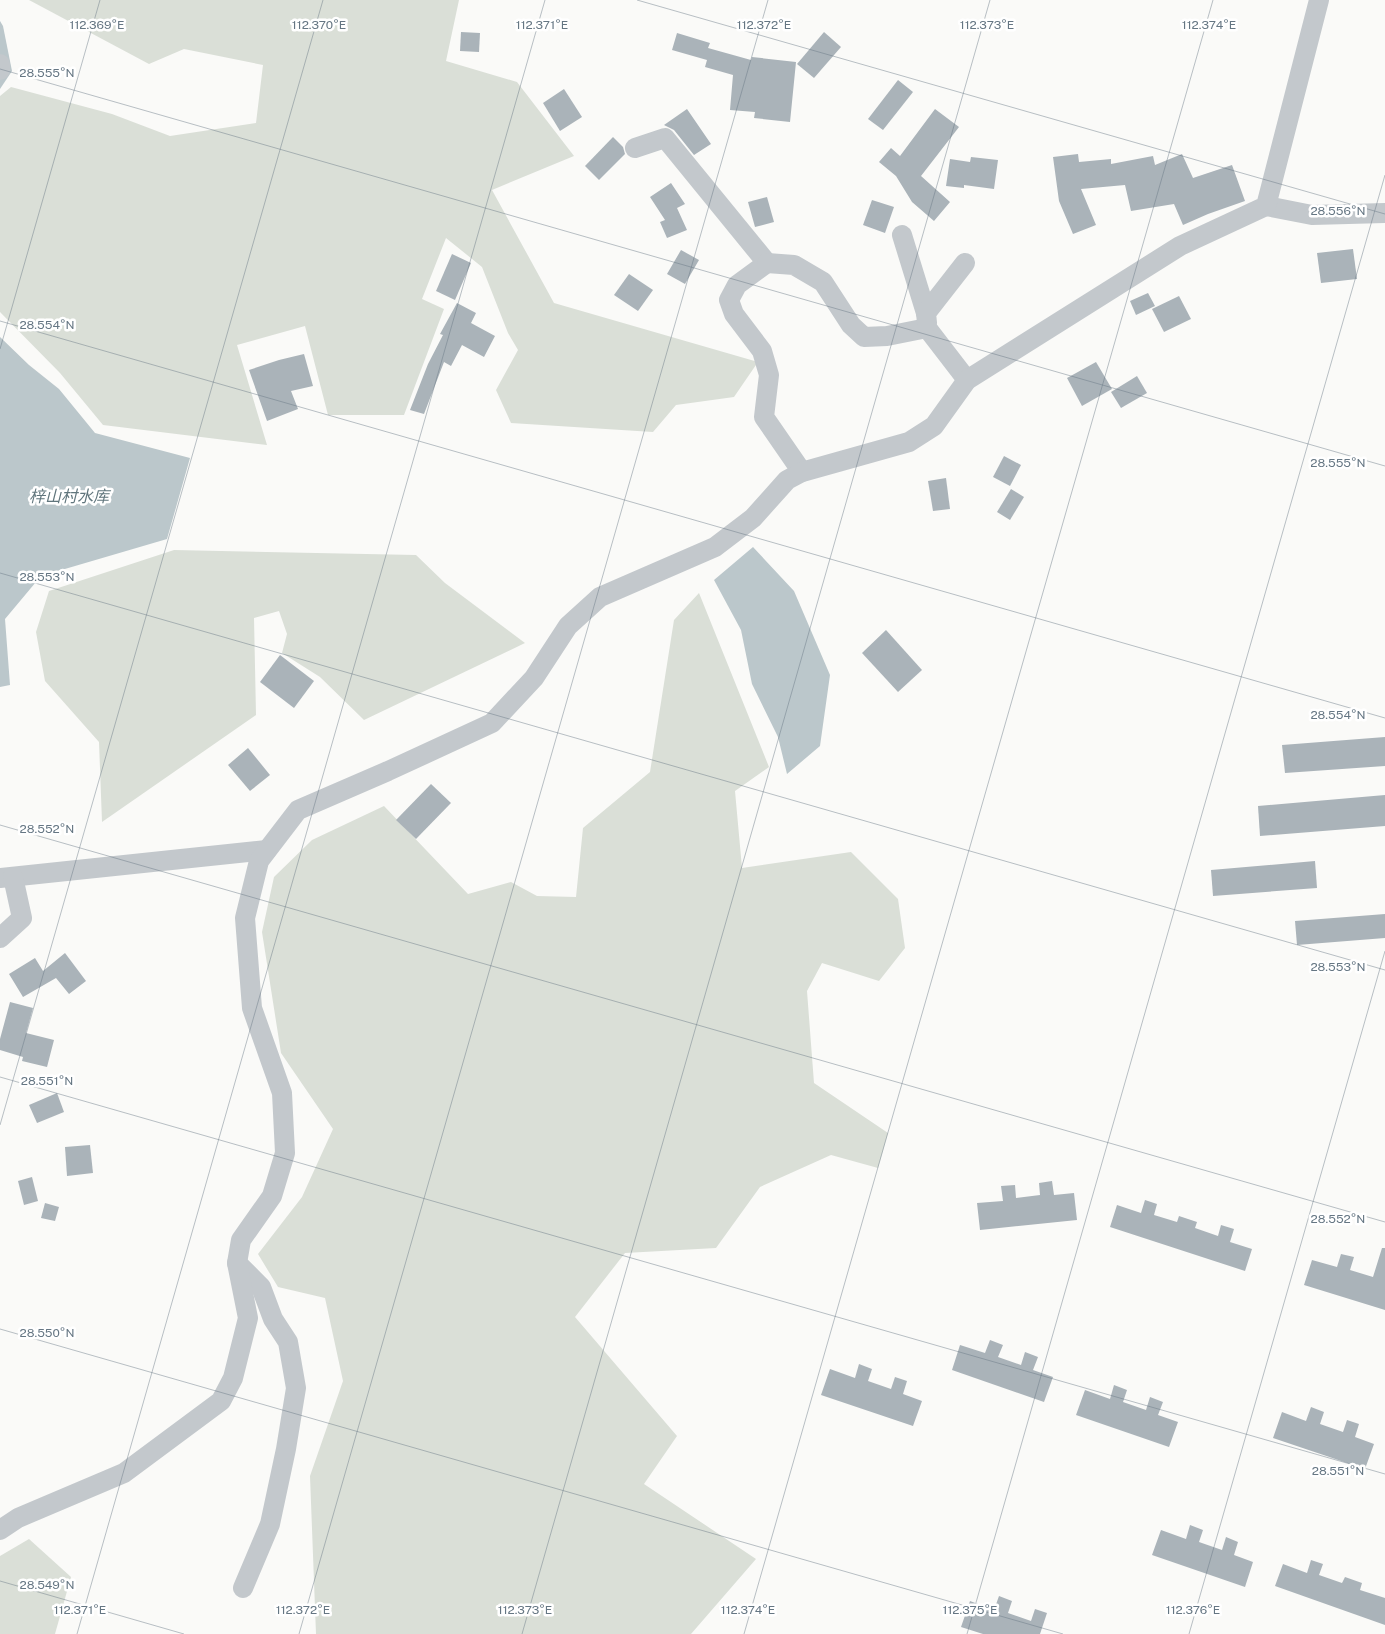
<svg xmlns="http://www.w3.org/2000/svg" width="1385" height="1634" font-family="'Public Sans','Noto Sans SC',sans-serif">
	<rect width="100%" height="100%" fill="#fafaf8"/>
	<g fill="#dadfd7">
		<path d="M29,0H459L446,61L517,82L574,156L492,190L554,303L758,362L734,397L676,405L653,432L511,423L496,390L518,350L508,333L482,267L446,238L422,299L444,309L404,415H328L305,326L237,345L267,445L103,425L60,373L0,312V96L11,87L112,114L170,136L256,123L263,65L184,49L149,64Z"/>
		<path d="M174,550L416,555L445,583L525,643L364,720L320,677L282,653L287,634L279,611L254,618L256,715L102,822L99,742L45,681L36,632L49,591Z"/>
		<path d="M699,593L769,767L735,791L742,868L851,852L898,899L905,948L879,981L822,963L807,991L814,1083L888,1133L878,1168L831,1155L760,1187L716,1248L625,1253L575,1317L677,1436L644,1484L756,1559L691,1634H316L310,1476L343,1381L325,1298L278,1287L258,1254L302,1197L333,1129L281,1053L262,932L274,877L312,840L384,806L468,894L511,882L537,896L576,897L583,828L650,772L674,620Z"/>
		<path d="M29,1539L71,1577L55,1634H0V1556Z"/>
	</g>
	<g fill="#bbc7cb">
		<path d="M0,21L3,26L12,71L0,89Z"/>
		<path d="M0,337L29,365L59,389L95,433L190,458L167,539L41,576L5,619L10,685L0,687Z"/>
		<path d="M753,547L794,591L830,675L820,746L787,774L778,737L752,684L741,630L714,580Z"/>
	</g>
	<g fill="#aab3b9">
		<path d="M461,32L480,33L479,52L460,51Z"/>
		<path d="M824,32L841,47L814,78L797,64Z"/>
		<path d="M677,33L710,43L708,48L751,60L752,57L796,62L790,122L754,118L755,112L730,110L733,75L705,67L707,60L672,50Z"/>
		<path d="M898,80L913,92L883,130L868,119Z"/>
		<path d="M564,89L582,117L560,131L543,103Z"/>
		<path d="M687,109L711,144L694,155L674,130L664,125Z"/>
		<path d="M935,109L959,127L921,176L950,202L934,221L912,202L896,176L879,162L891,148L900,156Z"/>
		<path d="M613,137L623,147L625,154L599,180L585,166Z"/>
		<path d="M1078,154L1079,162L1111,159V164L1153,156L1155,165L1182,154L1193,178L1232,165L1245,201L1208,214L1183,225L1174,204L1131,211L1125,185L1081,189L1096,225L1073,234L1059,201L1053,157Z"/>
		<path d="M971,157L998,160L994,189L964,185V188L946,186L950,159L970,162Z"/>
		<path d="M671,183L685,204L677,208L687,230L667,238L660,222L665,220L650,197Z"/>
		<path d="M767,197L774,222L755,227L748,202Z"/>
		<path d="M872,200L894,207L885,233L863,225Z"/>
		<path d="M1353,249L1357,279L1321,283L1317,253Z"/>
		<path d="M681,250L699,260L685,284L667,274Z"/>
		<path d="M452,254L471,263L455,300L436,291Z"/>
		<path d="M629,274L653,290L638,311L614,295Z"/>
		<path d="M1148,293L1155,306L1136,315L1130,301Z"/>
		<path d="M1179,296L1191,319L1164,332L1152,309Z"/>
		<path d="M457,303L476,313L471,323L495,336L484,357L462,345L451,366L444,362L424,414L410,410L428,364L443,335L440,334Z"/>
		<path d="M304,354L313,386L291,391L298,409L267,421L249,370L279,360Z"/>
		<path d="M1096,362L1112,389L1082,406L1067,378Z"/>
		<path d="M1137,376L1147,393L1121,408L1111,392Z"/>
		<path d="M1004,456L1021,465L1010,486L993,477Z"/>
		<path d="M946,478L950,509L933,511L928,481Z"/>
		<path d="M1011,489L1024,497L1010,520L997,512Z"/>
		<path d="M886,630L922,670L898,692L862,653Z"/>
		<path d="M280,655L314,681L294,708L260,682Z"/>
		<path d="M1385,737V766L1285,773L1282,745Z"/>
		<path d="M248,748L270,775L250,791L228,765Z"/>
		<path d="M431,784L451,803L416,839L396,820Z"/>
		<path d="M1385,795V826L1260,836L1258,806Z"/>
		<path d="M1315,861L1317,888L1213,896L1211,870Z"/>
		<path d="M1385,914V938L1297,945L1295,921Z"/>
		<path d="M65,953L86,981L69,994L56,978L23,997L9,974L35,958L43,971Z"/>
		<path d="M10,1002L33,1008L26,1033L54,1040L47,1067L22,1061L23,1057L0,1050V1039Z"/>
		<path d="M57,1093L64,1112L37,1123L29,1105Z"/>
		<path d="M90,1145L93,1173L67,1176L65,1147Z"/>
		<path d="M32,1177L38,1201L24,1205L18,1181Z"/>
		<path d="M1052,1181L1054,1195L1074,1193L1077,1220L980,1230L977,1203L1003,1201L1001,1186L1015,1185L1016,1198L1040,1195L1039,1183Z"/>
		<path d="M1145,1200L1157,1204L1154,1215L1177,1222L1179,1216L1197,1222L1195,1228L1218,1236L1221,1225L1234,1229L1230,1242L1252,1249L1245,1271L1110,1227L1117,1205L1141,1213Z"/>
		<path d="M45,1203L59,1207L55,1221L41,1218Z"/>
		<path d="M1382,1248H1385V1310L1304,1285L1312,1260L1337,1267L1341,1254L1354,1257L1350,1270L1373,1277Z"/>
		<path d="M990,1340L1003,1345L998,1357L1021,1365L1025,1352L1038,1357L1033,1370L1053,1377L1044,1402L952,1370L960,1345L985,1353Z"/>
		<path d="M859,1364L872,1369L868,1381L891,1389L895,1377L907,1381L903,1394L922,1401L913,1426L821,1395L830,1369L855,1378Z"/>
		<path d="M1114,1385L1127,1390L1123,1402L1146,1410L1150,1397L1163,1402L1158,1415L1178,1422L1169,1447L1076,1415L1085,1390L1110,1399Z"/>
		<path d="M1311,1407L1324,1412L1320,1424L1343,1432L1347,1420L1359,1424L1355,1437L1374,1444L1365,1469L1273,1438L1282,1412L1306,1421Z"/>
		<path d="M1190,1525L1203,1530L1199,1542L1222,1550L1226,1537L1238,1542L1234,1555L1253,1562L1245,1587L1152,1555L1161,1530L1186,1539Z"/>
		<path d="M1311,1560L1323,1564L1319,1575L1342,1583L1345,1577L1362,1583L1360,1590L1385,1598V1625L1275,1586L1283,1564L1307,1573Z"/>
		<path d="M999,1596L1012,1601L1008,1613L1031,1621L1035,1609L1047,1613L1040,1634H983L961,1627L970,1601L994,1610Z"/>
	</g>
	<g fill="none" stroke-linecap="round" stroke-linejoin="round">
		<g stroke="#c3c8cc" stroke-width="20">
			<path d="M0,64V70"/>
			<path d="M635,148L665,138L767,263L737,285L729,300L734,314L762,351L769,375L764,417L802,472"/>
			<path d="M1266,206L1312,215L1385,213"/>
			<path d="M902,235L926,313"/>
			<path d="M767,263L794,265L823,282L851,325L864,337L887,336L927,328L967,380"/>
			<path d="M927,323L926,313L965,263"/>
			<path d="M0,878L267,850"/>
			<path d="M0,938L22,918L13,877"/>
			<path d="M237,1263L261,1287L273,1319L288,1342L296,1388L286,1449L270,1524L243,1588"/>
			<path d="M0,1530L18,1518L124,1473L221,1401L233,1378L248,1318L237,1263L241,1240L272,1196L285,1153L282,1093L252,1008L245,918L259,861L298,810L388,771L492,723L534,678L568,626L600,597L715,547L753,518L787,480L802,472L909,442L934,426L967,380L1180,246L1266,206L1319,0"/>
		</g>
	</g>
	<path fill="none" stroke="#657683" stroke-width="1" stroke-opacity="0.45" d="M637,0L1385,214M0,69L1385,466M0,321L1385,718M0,349L100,0M0,573L1385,970M0,825L1385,1222M0,1077L1385,1474M0,1125L323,0M0,1329L1063,1634M0,1581L184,1634M77,1634L545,0M299,1634L768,0M522,1634L990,0M744,1634L1213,0M967,1634L1385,175M1189,1634L1385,951"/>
	<g text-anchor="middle" stroke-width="5" stroke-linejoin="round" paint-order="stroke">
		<g font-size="16" font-style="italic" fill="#60757c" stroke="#fff">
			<text x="69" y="502">梓山村水库</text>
		</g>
	</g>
	<g font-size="12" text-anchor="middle" fill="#657683" stroke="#fff" stroke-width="5" stroke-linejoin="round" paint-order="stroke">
		<text x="97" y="29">112.369°E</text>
		<text x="319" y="29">112.370°E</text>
		<text x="542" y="29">112.371°E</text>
		<text x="764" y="29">112.372°E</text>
		<text x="987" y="29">112.373°E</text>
		<text x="1209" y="29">112.374°E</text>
		<text x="47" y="77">28.555°N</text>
		<text x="1338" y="215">28.556°N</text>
		<text x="47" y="329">28.554°N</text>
		<text x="1338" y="467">28.555°N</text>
		<text x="47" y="581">28.553°N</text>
		<text x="1338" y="719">28.554°N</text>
		<text x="47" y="833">28.552°N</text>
		<text x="1338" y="971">28.553°N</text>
		<text x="47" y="1085">28.551°N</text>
		<text x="1338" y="1223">28.552°N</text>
		<text x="47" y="1337">28.550°N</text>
		<text x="1338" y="1475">28.551°N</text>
		<text x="47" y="1589">28.549°N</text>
		<text x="80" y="1614">112.371°E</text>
		<text x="303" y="1614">112.372°E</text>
		<text x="525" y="1614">112.373°E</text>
		<text x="748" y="1614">112.374°E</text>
		<text x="970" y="1614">112.375°E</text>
		<text x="1193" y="1614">112.376°E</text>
	</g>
</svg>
